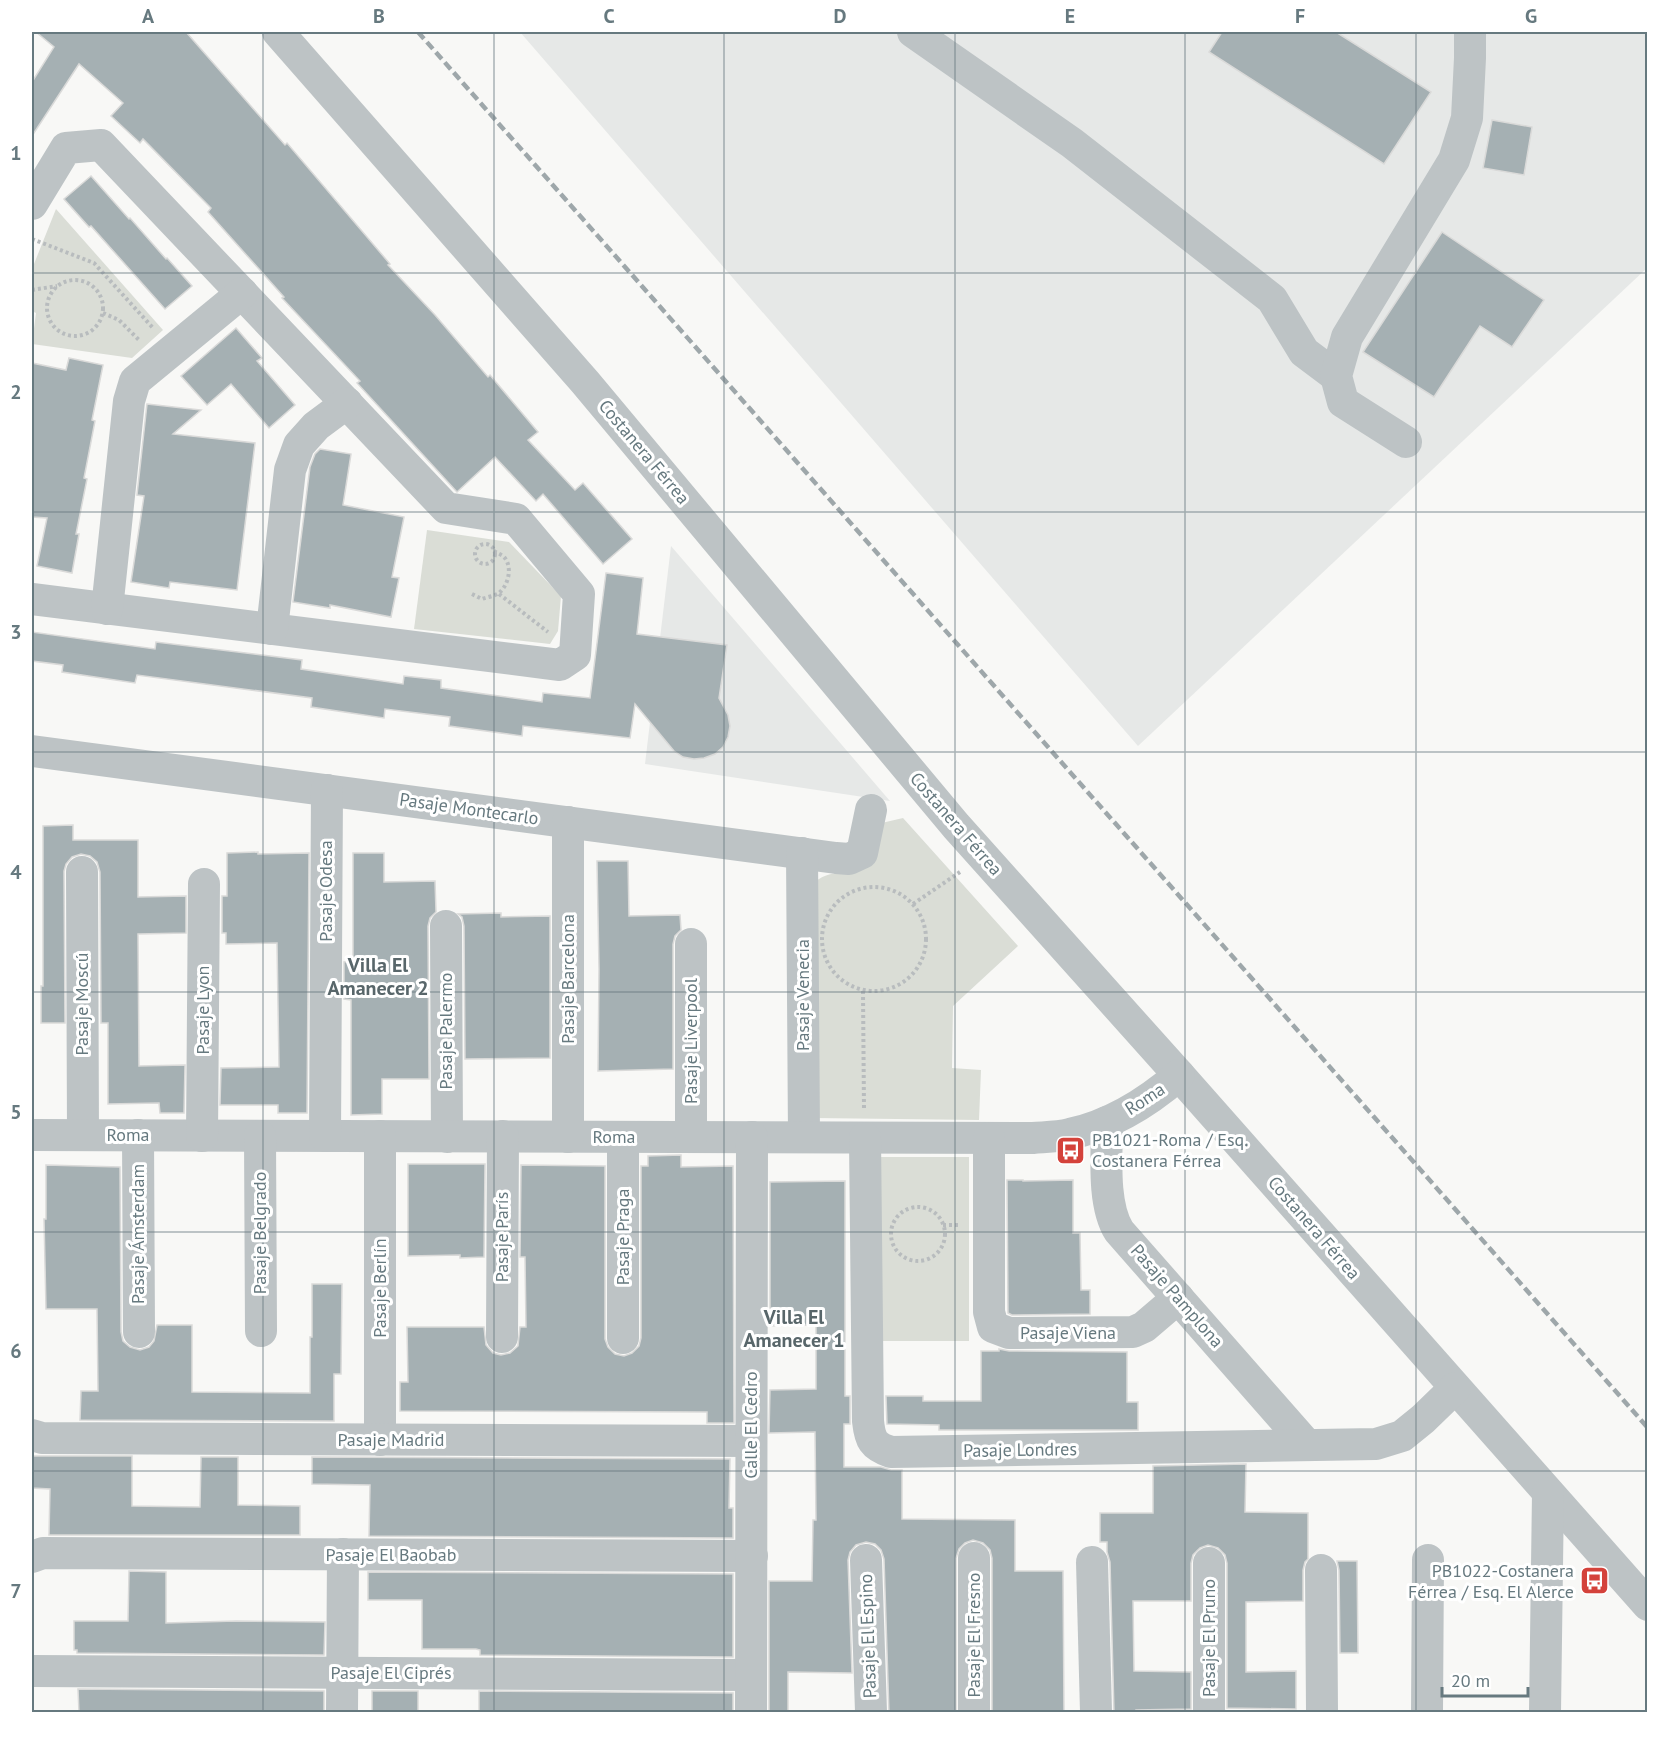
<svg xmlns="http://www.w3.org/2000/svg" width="1679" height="1744" font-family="'PT Sans',sans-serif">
	<rect width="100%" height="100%" fill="#f8f8f6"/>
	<g fill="#e6e8e7">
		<path d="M520,32H1647V268L1138,746Z"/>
		<path d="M671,546L890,801L645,764Z"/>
	</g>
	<g fill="#daddd6">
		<path d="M56,209L163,330L132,358L32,344L36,313L32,311V269Z"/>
		<path d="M427,530L509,542L561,596L558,631L550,644L414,629Z"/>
		<path d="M903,818L1018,946L953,1006L952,1068L981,1070L979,1120L814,1118L815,882C828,871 842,873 858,872L873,825Z"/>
		<path d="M872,1157H969V1341H873Z"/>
	</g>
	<g fill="#a5b0b3" stroke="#dadad9" stroke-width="1.5">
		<path d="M36,32H186L285,145L287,143L390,264L388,265L435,315L488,377L490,375L538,432L528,440L575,490L583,483L632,539L603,564L543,494L536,501L495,457L457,492L357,383L360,381L282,298L284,297L208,212L211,208L143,139L140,143L111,116L123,103L79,64L32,136V82L54,47Z"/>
		<path d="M1222,32H1336L1431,92L1384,164L1209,52Z"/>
		<path d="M1492,120L1532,127L1524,175L1483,168Z"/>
		<path d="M91,176L129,219L130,218L166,259L167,258L192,286L165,309L91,226L89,227L64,199Z"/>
		<path d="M1442,232L1544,300L1512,347L1480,326L1434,397L1363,352Z"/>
		<path d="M236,328L262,358L257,361L295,405L269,428L231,384L207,405L181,376Z"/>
		<path d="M69,358L103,365L92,420L95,421L84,478L87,479L76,534H79L72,573L37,566L47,518L32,517V363L66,370Z"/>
		<path d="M147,404L201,410L173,434L255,443L237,590L170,582L169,588L131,582L144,496L137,495Z"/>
		<path d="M320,449L351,454L343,505L404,517L392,577L399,578L391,617L330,605V608L293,602L310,467L315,454Z"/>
		<path d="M606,573L643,578L637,634L727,645L719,698L728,715L730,726L728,737L723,747L715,754L704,758L694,759L683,757L674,751L635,704L630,738L523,726L522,736L449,726L450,717L385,709L384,718L311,707L312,698L137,675L135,683L62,672L63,665L32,661V632L155,649L156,642L302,660L301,669L403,684L404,676L441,680V688L542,702L543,693L590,698Z"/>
		<path d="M73,825V840H138V897L186,896V933L138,934L139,1066L185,1065L184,1113H160L159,1103L108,1104V1023H101L100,872L97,862L90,856L81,854L72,857L66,864L64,871L65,1023H41V986H43V826Z"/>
		<path d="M258,852V854L309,853L307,1113H278V1105H220L221,1068L279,1067L277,943L226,944V933H222V896H227V853Z"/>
		<path d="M353,853H384V882L435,881L436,912L430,918L428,926L429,1079H382V1114L351,1115V1000L344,999V962L353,961Z"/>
		<path d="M597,861H628L629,916L680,915L681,930L675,936L673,944V1069L598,1071L599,969Z"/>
		<path d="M501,913V917L550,916V1058L465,1059L464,926L462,917L458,914Z"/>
		<path d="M681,1155V1167L733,1166L734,1423H707V1412L400,1411V1382H408L407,1327H484L486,1345L493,1353L501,1355L510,1353L518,1346L520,1327H526L525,1257H520L521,1165L605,1166V1339L608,1347L615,1354L624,1356L632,1353L639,1346L641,1338V1166H648V1156Z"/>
		<path d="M408,1164H485L484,1257L460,1258V1255L408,1256Z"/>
		<path d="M46,1165L120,1167L121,1332L123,1341L130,1347L140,1350L149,1347L154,1341L157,1325H192V1392L310,1393V1337H312V1284H342L341,1374H334V1421L80,1420L81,1391H98L97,1309H46L44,1219H46Z"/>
		<path d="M1007,1180H1023V1181L1073,1180V1233H1080L1081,1290H1090V1314L1012,1315L1008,1313Z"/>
		<path d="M845,1181V1396H850V1424H844V1467H881L891,1470H902V1519L1015,1520V1571H1063L1064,1712L992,1713V1558L990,1550L983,1543L973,1540L965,1543L959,1549L956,1558V1713H889L884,1559L881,1550L875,1544L866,1542L856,1545L850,1552L848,1560L852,1673L788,1672V1713H769V1581H812L813,1520H816L815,1432L769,1433L770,1390L816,1389V1325L770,1326V1182Z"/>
		<path d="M999,1349L1009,1351L1127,1352V1402H1138V1430H939V1425L887,1424L886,1396H923V1401H981V1351H999Z"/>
		<path d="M32,1456H132V1506L200,1507L201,1457H238V1505L300,1506V1535H49L50,1489L32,1488Z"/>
		<path d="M312,1457L730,1459L729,1508H733V1538L369,1536L370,1485L312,1484Z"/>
		<path d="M1246,1464L1245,1512L1308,1513V1559L1305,1562L1303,1570V1601L1246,1602V1672L1296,1671V1709L1227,1708V1563L1225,1555L1218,1548L1208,1545L1200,1548L1193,1555L1191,1563V1601H1133L1134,1671L1191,1672V1709L1136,1710V1713H1114L1110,1562L1107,1552V1542H1100V1513H1153V1466Z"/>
		<path d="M1337,1561H1357L1358,1653H1340L1339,1570Z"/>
		<path d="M129,1571L166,1572V1623L236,1621L325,1622L324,1655L77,1653V1650H74V1621H128Z"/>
		<path d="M368,1572L733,1574V1657L480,1655V1650L476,1649H422V1600H368Z"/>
		<path d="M78,1689L324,1691V1713H131V1711L79,1713Z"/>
		<rect x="372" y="1691" width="46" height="22"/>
		<path d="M479,1691L733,1693V1713H479Z"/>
	</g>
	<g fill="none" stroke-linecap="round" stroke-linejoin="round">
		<g stroke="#b8bcbe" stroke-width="4" stroke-dasharray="3 3" stroke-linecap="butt">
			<path d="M32,239L94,263L153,328"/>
			<circle cx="75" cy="308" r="28"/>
			<path d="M32,290L57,286"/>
			<path d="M103,313L119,320L140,341"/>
			<circle cx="485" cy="554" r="10"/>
			<path d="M472,594L482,599C487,597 496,596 500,592C509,584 513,565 503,556C500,554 497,553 494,551"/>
			<path d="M499,594L548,632"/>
			<circle cx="874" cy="939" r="52"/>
			<path d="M913,904L960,872"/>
			<path d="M863,991L864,1110"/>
			<circle cx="918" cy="1234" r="27"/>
			<path d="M943,1225H960"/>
		</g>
		<g stroke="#bdc3c5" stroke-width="32">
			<path d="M278,32L585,382L956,826L1179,1075L1648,1605"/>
			<path d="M913,32L1072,143L1272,299L1304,352L1336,376"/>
			<path d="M32,204L66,148L101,145L446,508L516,519L579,594L575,655L560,665L32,599"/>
			<path d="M1406,442L1343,402L1336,376L1347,337L1454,160L1467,118L1470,58V32"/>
			<path d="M107,609L129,401L135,381L242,293"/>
			<path d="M272,629L290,470L299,445L316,426L347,403"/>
			<path d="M32,751L836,858L849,859L862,853L871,810"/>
			<path d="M802,853L804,1137"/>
			<path d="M82,872L83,1135"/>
			<path d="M446,926L447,1137"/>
			<path d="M1107,1122C1107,1154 1102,1204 1119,1231L1307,1445"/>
			<path d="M32,1135L1033,1138C1045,1137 1058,1137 1070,1134C1111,1125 1148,1102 1179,1075"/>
			<path d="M138,1135L139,1332"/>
			<path d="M202,1136L204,884"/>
			<path d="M260,1136L261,1331"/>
			<path d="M325,1136L327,790"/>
			<path d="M380,1136V1440"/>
			<path d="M568,1137V822"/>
			<path d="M623,1137V1338"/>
			<path d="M691,1137V944"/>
			<path d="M865,1138L868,1421C870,1440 873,1446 891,1452L1376,1444L1402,1436L1423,1419L1455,1388"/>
			<path d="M989,1138V1312L993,1327L1009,1333L1133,1332L1144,1327L1178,1298"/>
			<path d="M502,1337L503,1136"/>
			<path d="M32,1435L42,1438L751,1441"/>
			<path d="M32,1557L43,1553L752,1556"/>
			<path d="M974,1558V1712"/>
			<path d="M866,1560L871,1712"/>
			<path d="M1092,1562L1096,1712"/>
			<path d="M1209,1563V1712"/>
			<path d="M1321,1570L1322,1712"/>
			<path d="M32,1671L751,1675"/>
			<path d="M342,1712L343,1554"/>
			<path d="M751,1712L752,1137"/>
			<path d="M1427,1712L1428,1560"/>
			<path d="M1545,1712L1548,1493"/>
		</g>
		<path stroke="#9ea7aa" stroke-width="4.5" stroke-dasharray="9 4.5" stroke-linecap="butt" d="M418,32L1648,1428"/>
	</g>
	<path fill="none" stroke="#66797f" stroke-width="1.5" stroke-opacity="0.55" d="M263,32V1712M494,32V1712M724,32V1712M955,32V1712M1185,32V1712M1416,32V1712M32,273H1648M32,512H1648M32,752H1648M32,992H1648M32,1232H1648M32,1471H1648"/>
	<defs>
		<symbol id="bus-square" viewBox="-11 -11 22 22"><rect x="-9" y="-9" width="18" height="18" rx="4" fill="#d4423b" stroke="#fff"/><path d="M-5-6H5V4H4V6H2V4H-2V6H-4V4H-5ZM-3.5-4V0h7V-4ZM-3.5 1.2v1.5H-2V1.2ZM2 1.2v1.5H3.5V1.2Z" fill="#fff"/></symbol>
	</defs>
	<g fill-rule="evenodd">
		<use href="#bus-square" x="1054" y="1134" width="33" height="33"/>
		<use href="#bus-square" x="1578" y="1564" width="33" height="33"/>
	</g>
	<g text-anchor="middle" stroke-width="6" stroke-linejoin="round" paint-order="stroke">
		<g font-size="18" fill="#66797f" stroke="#fff">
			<text transform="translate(644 452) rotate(50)" y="6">Costanera Férrea</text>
			<text transform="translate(469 809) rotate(8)" y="6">Pasaje Montecarlo</text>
			<text transform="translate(956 824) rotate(49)" y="6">Costanera Férrea</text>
			<text transform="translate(326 891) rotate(-90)" y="6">Pasaje Odesa</text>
			<text transform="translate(568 979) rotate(-90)" y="6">Pasaje Barcelona</text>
			<text transform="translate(803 995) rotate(-90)" y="6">Pasaje Venecia</text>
			<text transform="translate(82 1004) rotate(-90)" y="6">Pasaje Moscú</text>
			<text transform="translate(203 1010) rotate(-90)" y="6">Pasaje Lyon</text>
			<text transform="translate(446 1031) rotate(-90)" y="6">Pasaje Palermo</text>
			<text transform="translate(691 1041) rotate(-90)" y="6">Pasaje Liverpool</text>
			<text transform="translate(1145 1099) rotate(-33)" y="6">Roma</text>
			<text x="128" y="1141">Roma</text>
			<text x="614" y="1143">Roma</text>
			<text transform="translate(1314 1228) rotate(49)" y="6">Costanera Férrea</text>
			<text transform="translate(260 1233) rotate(-90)" y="6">Pasaje Belgrado</text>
			<text transform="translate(138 1234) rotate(-90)" y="6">Pasaje Ámsterdam</text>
			<text transform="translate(502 1237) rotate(-90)" y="6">Pasaje París</text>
			<text transform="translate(623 1237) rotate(-90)" y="6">Pasaje Praga</text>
			<text transform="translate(380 1288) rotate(-90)" y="6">Pasaje Berlín</text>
			<text transform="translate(1177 1296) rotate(49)" y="6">Pasaje Pamplona</text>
			<text x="1068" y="1339">Pasaje Viena</text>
			<text transform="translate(751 1425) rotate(-90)" y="6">Calle El Cedro</text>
			<text x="391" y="1446">Pasaje Madrid</text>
			<text transform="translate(1020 1450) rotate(-1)" y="6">Pasaje Londres</text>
			<text x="391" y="1561">Pasaje El Baobab</text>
			<text transform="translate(974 1635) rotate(-90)" y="6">Pasaje El Fresno</text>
			<text transform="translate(868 1636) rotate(-92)" y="6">Pasaje El Espino</text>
			<text transform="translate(1209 1638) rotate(-90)" y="6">Pasaje El Pruno</text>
			<text x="391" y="1679">Pasaje El Ciprés</text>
		</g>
		<g font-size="18" fill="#66797f" stroke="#fff" text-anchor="start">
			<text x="1092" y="1146">PB1021-Roma / Esq.<tspan x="1092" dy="21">Costanera Férrea</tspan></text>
			<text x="1574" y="1577" text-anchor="end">PB1022-Costanera<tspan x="1574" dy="21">Férrea / Esq. El Alerce</tspan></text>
		</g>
		<g font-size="20" font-weight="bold" fill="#58666a" stroke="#fff">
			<text x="378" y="972">Villa El<tspan x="378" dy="23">Amanecer 2</tspan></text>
			<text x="794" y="1324">Villa El<tspan x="794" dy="23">Amanecer 1</tspan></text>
		</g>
	</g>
	<rect width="1679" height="1744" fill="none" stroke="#ffffff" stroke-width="66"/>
	<path d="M1442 1687v9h86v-9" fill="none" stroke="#66797f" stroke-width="3"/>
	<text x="1451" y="1687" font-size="18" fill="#66797f" stroke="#ffffff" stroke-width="4.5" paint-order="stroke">20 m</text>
	<rect x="33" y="33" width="1613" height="1678" fill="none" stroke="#66797f" stroke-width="2"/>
	<g font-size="20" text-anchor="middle" font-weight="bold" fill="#66797f">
		<text x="148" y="23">A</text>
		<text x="379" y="23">B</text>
		<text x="609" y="23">C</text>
		<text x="840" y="23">D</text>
		<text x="1070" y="23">E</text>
		<text x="1300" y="23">F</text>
		<text x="1531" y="23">G</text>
		<text x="16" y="160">1</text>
		<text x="16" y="399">2</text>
		<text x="16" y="639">3</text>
		<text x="16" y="879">4</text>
		<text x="16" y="1119">5</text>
		<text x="16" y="1358">6</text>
		<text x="16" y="1598">7</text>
	</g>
</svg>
